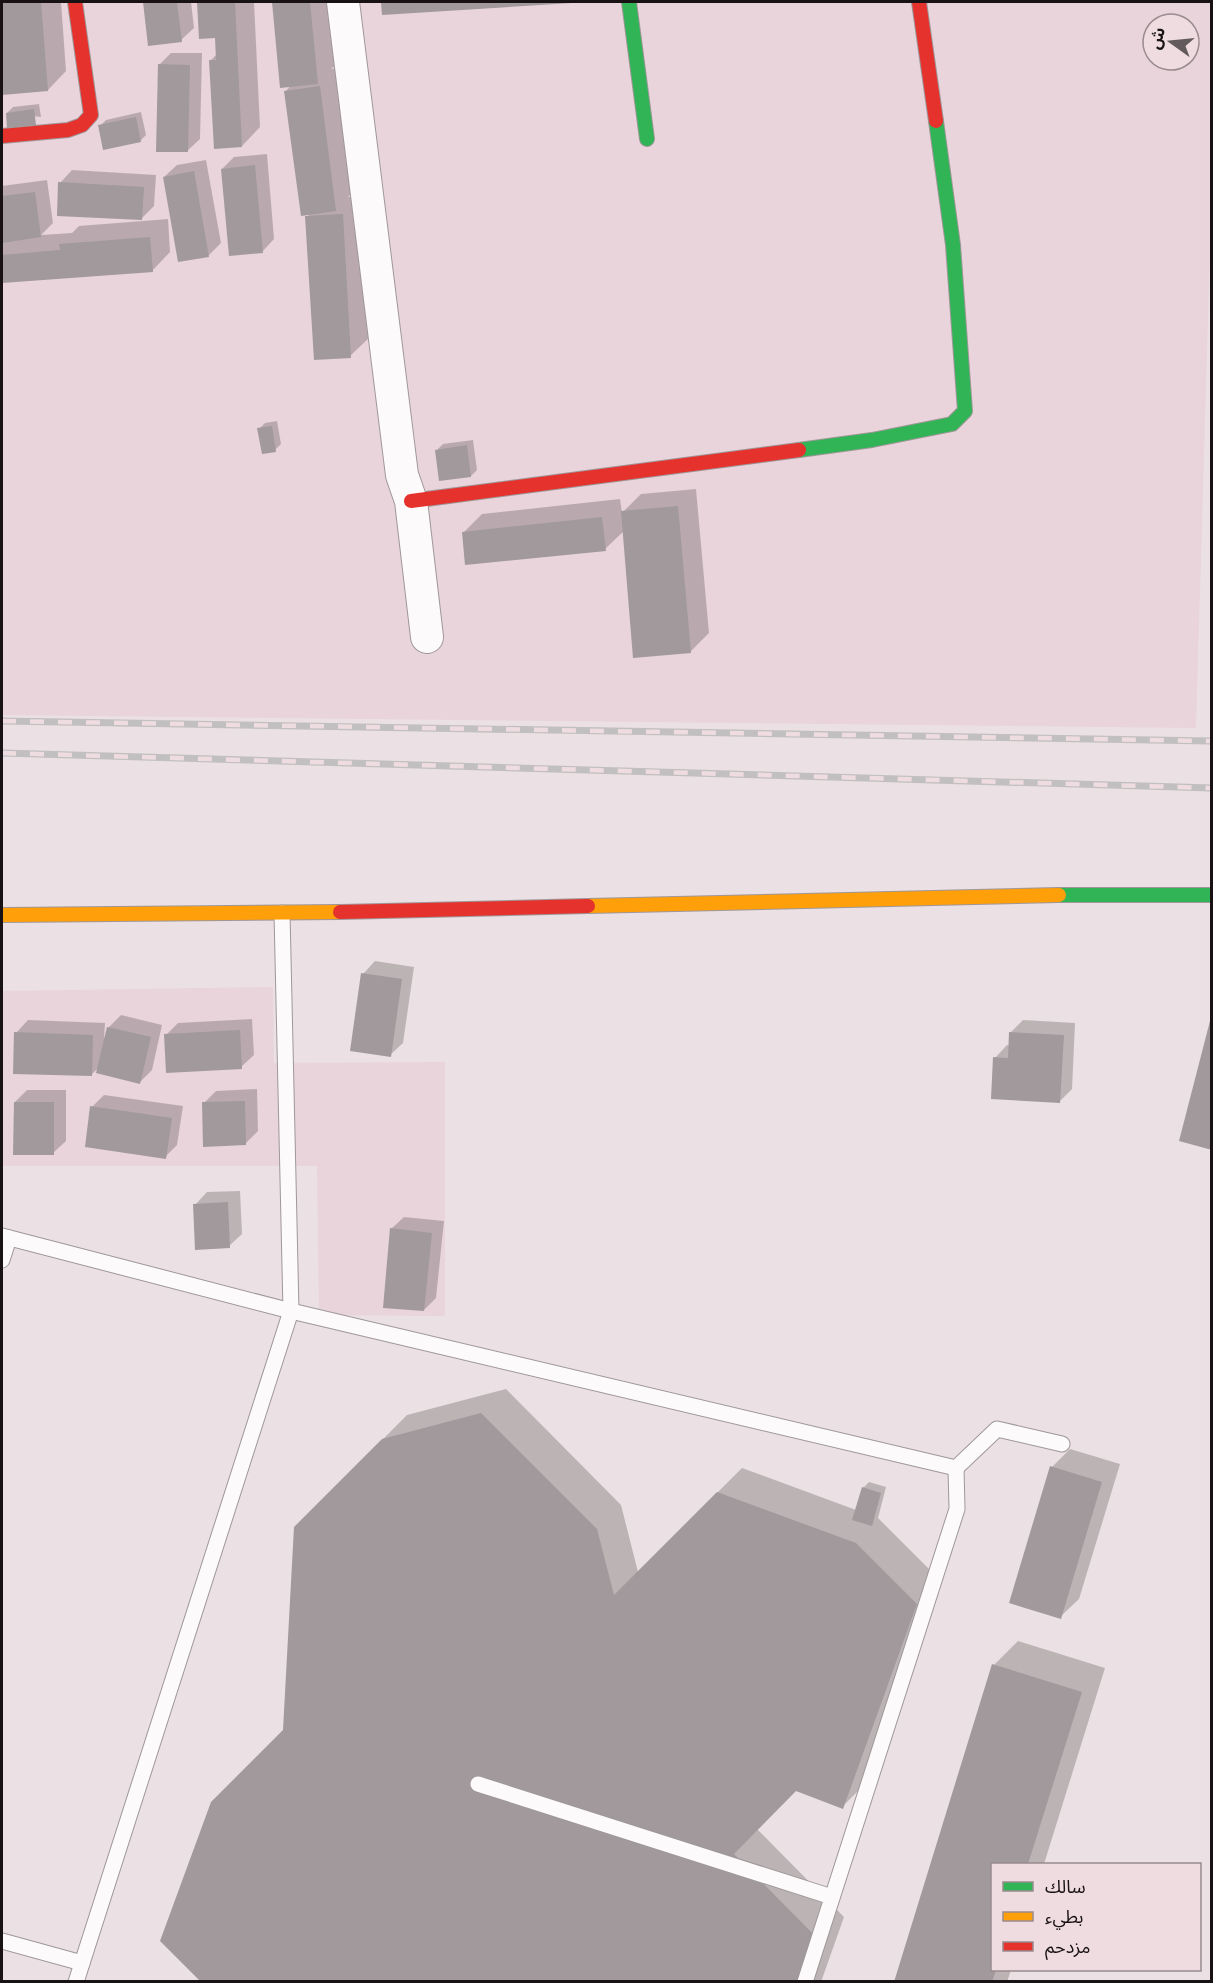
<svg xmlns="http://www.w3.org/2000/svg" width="1213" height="1983" font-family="Barlow,'Noto Sans Arabic',sans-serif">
	<rect width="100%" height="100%" fill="#ebe0e3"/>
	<g fill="#e8d4da" fill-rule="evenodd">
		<path d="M2,2H1211V217L1196,728L2,715ZM1153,24H1189V60H1153Z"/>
		<path d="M273,987L274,1063L445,1062V1316L319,1315L317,1166H2V991Z"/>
	</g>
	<g fill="#0003">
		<path d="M2,2H61L66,71L48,90L2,93Z"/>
		<path d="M145,2H191L194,28L181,40L149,44Z"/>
		<path d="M199,2H254L260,127L242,146L211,60L217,54L216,36L201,37Z"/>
		<path d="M274,2H330L336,65L331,69L338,68L354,191L348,197L360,196L369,338L350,356L307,217L311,213L286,91L291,85L282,86Z"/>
		<path d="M383,2H573L383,13Z"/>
		<path d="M171,53H202L200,139L187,151L159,65Z"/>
		<path d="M39,104L41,117L7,113L13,107Z"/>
		<path d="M141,112L146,135L140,141L100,126L106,120Z"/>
		<path d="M267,154L274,239L262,252L222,169L234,157Z"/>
		<path d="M206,160L221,243L208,256L164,177L177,165Z"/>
		<path d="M72,170L156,175L154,206L141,219L60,183Z"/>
		<path d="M47,180L53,223L41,235L72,233L79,226L168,219L170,252L152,271L2,281V186Z"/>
		<path d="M277,421L281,444L275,450L259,429L265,423Z"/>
		<path d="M473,440L477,470L471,476L437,450L443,444Z"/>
		<path d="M696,489L709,633L690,652L624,531L605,549L463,533L482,514L620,499L622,513L641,494Z"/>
		<path d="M375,961L414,967L403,1043L390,1055L363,974Z"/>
		<path d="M121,1015L162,1025L152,1070L140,1082L100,1066L91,1075L16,1033L28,1020L105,1023L104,1039L109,1027Z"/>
		<path d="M252,1019L254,1055L241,1067L166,1035L178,1023Z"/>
		<path d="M1023,1020L1075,1023L1072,1089L1060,1101L995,1058L1007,1045L1010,1046L1011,1032Z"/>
		<path d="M257,1089L258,1131L245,1144L204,1103L216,1091Z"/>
		<path d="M27,1090H66V1141L53,1153L15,1102Z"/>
		<path d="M104,1095L183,1106L177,1145L165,1157L92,1107Z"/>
		<path d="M240,1191L242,1234L229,1246L195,1205L207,1192Z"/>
		<path d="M404,1217L444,1221L436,1298L424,1310L391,1229Z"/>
		<path d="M506,1389L621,1505L638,1572L742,1468L856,1510L863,1488L869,1482L886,1487L878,1518L940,1580L866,1783L842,1807L795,1790L757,1829L844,1917L821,1982H203L285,1730L295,1528L407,1415Z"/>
		<path d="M1070,1449L1120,1464L1079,1599L1060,1617L1052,1467Z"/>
		<path d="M1018,1641L1105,1668L1044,1864H992V1970H1011L1007,1982H896L994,1665Z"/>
	</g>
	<g fill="#a1999c">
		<path d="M2,2H41L48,91L2,95Z"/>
		<path d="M143,2H177L182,42L148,46Z"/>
		<path d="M197,2H235L242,147L214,149L209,60H216L215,38L199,39Z"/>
		<path d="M272,2H310L318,84L280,88Z"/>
		<path d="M381,2H572V3L382,15Z"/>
		<path d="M158,64L190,65L188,152H156Z"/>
		<path d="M320,86L336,211L301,216L284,91Z"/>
		<path d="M34,109L36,125L7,128L6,113Z"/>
		<path d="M136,117L141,142L103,150L98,125Z"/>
		<path d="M255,165L263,253L229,256L221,169Z"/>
		<path d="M194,171L209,257L178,262L163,177Z"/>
		<path d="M58,182L144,187L142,220L57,216Z"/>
		<path d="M35,192L41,237L2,243V196Z"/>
		<path d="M343,214L351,358L314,360L305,216Z"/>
		<path d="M150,237L153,272L2,283V255L60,250L59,244Z"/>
		<path d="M272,426L276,452L262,454L257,428Z"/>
		<path d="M467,445L471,477L439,481L435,450Z"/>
		<path d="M678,506L691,653L633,658L621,511Z"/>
		<path d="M602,517L606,551L465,565L462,532Z"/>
		<path d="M361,973L402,979L391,1057L350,1051Z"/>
		<path d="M1211,1017L1212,1018V1150L1179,1141Z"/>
		<path d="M107,1027L151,1037L140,1084L96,1073Z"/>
		<path d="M240,1030L242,1069L166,1073L164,1034Z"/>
		<path d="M14,1032L93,1035L92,1076L13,1074Z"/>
		<path d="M1009,1032L1064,1035L1060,1103L991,1099L993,1057L1008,1058Z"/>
		<path d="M245,1101L246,1145L203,1147L202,1102Z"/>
		<path d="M14,1102H54V1155H13Z"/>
		<path d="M90,1106L172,1118L166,1159L85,1147Z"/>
		<path d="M228,1202L230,1248L195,1250L193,1204Z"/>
		<path d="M390,1228L432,1233L424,1311L383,1308Z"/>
		<path d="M481,1413L597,1529L614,1595L717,1492L856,1543L917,1604L843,1809L796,1791L734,1854L821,1942L807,1982H201L160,1941L211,1802L283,1730L294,1527L382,1439Z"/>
		<path d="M1050,1466L1102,1482L1061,1619L1009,1603Z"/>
		<path d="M862,1487L881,1493L872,1526L852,1520Z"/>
		<path d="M992,1664L1082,1692L1028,1864H992V1970H996L992,1982H894Z"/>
	</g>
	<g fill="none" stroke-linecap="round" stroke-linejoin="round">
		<defs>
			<g id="lane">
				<path d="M2,1236L291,1311L956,1468L957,1509L805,1982"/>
				<path d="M2,1260L9,1238"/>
				<path d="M956,1468L997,1429L1062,1444"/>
				<path d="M478,1784L832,1897"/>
				<path d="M2,1941L82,1963"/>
				<path d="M76,1982L291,1311L282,913"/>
			</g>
			<path id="street" d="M343,2L402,475L411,501L427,637"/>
			<g id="fast">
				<path d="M629,2L647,139"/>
				<path d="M799,450L872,440L952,424L965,411L953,245L936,121"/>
				<path d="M1059,895H1212"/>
			</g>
			<g id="slow">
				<path d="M588,906L1059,895"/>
				<path d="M2,915L340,912"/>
			</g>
			<g id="jam">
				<path d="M919,2L936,121"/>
				<path d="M2,136L68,130L82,125L91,115L75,2"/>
				<path d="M411,501L799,450"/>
				<path d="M340,912L588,906"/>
			</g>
		</defs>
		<use href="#lane" stroke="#9f9799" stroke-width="17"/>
		<use href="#street" stroke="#9f9799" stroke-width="34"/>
		<use href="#fast" stroke="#9f9799" stroke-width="16"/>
		<use href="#slow" stroke="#9f9799" stroke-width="16"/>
		<use href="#jam" stroke="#9f9799" stroke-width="16"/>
		<use href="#lane" stroke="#fcfafb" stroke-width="15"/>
		<use href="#street" stroke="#fcfafb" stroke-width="32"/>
		<use href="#fast" stroke="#30b455" stroke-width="14"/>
		<use href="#slow" stroke="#ff9f0a" stroke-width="14"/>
		<use href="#jam" stroke="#e5322d" stroke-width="14"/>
		<defs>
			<g id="rail">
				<path d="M2,721L1212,741"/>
				<path d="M2,753L1212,788"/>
			</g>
		</defs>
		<use href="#rail" stroke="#c1bfbf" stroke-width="7"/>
		<use href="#rail" stroke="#efdce1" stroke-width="4.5" stroke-dasharray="14" stroke-linecap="butt"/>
	</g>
	<rect width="1213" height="1983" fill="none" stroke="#191214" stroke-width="6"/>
	<rect x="991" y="1863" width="210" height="108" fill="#efdce1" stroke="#998b8f" stroke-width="1.5"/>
	<rect x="1003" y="1882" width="30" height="9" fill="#30b455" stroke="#998b8f" stroke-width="1.5"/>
	<text x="1045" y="1893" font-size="18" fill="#191214">سالك</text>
	<rect x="1003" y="1912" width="30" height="9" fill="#ff9f0a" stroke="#998b8f" stroke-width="1.5"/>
	<text x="1045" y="1923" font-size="18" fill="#191214">بطيء</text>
	<rect x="1003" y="1942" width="30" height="9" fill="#e5322d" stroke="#998b8f" stroke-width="1.5"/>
	<text x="1045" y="1953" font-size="18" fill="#191214">مزدحم</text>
	<g transform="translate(1171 42) rotate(285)"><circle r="28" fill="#efdce1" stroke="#998b8f" stroke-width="1.5"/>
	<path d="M0-4.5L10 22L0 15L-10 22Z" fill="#625a5c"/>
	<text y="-9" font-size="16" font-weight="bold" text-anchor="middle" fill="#191214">ش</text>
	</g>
</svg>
